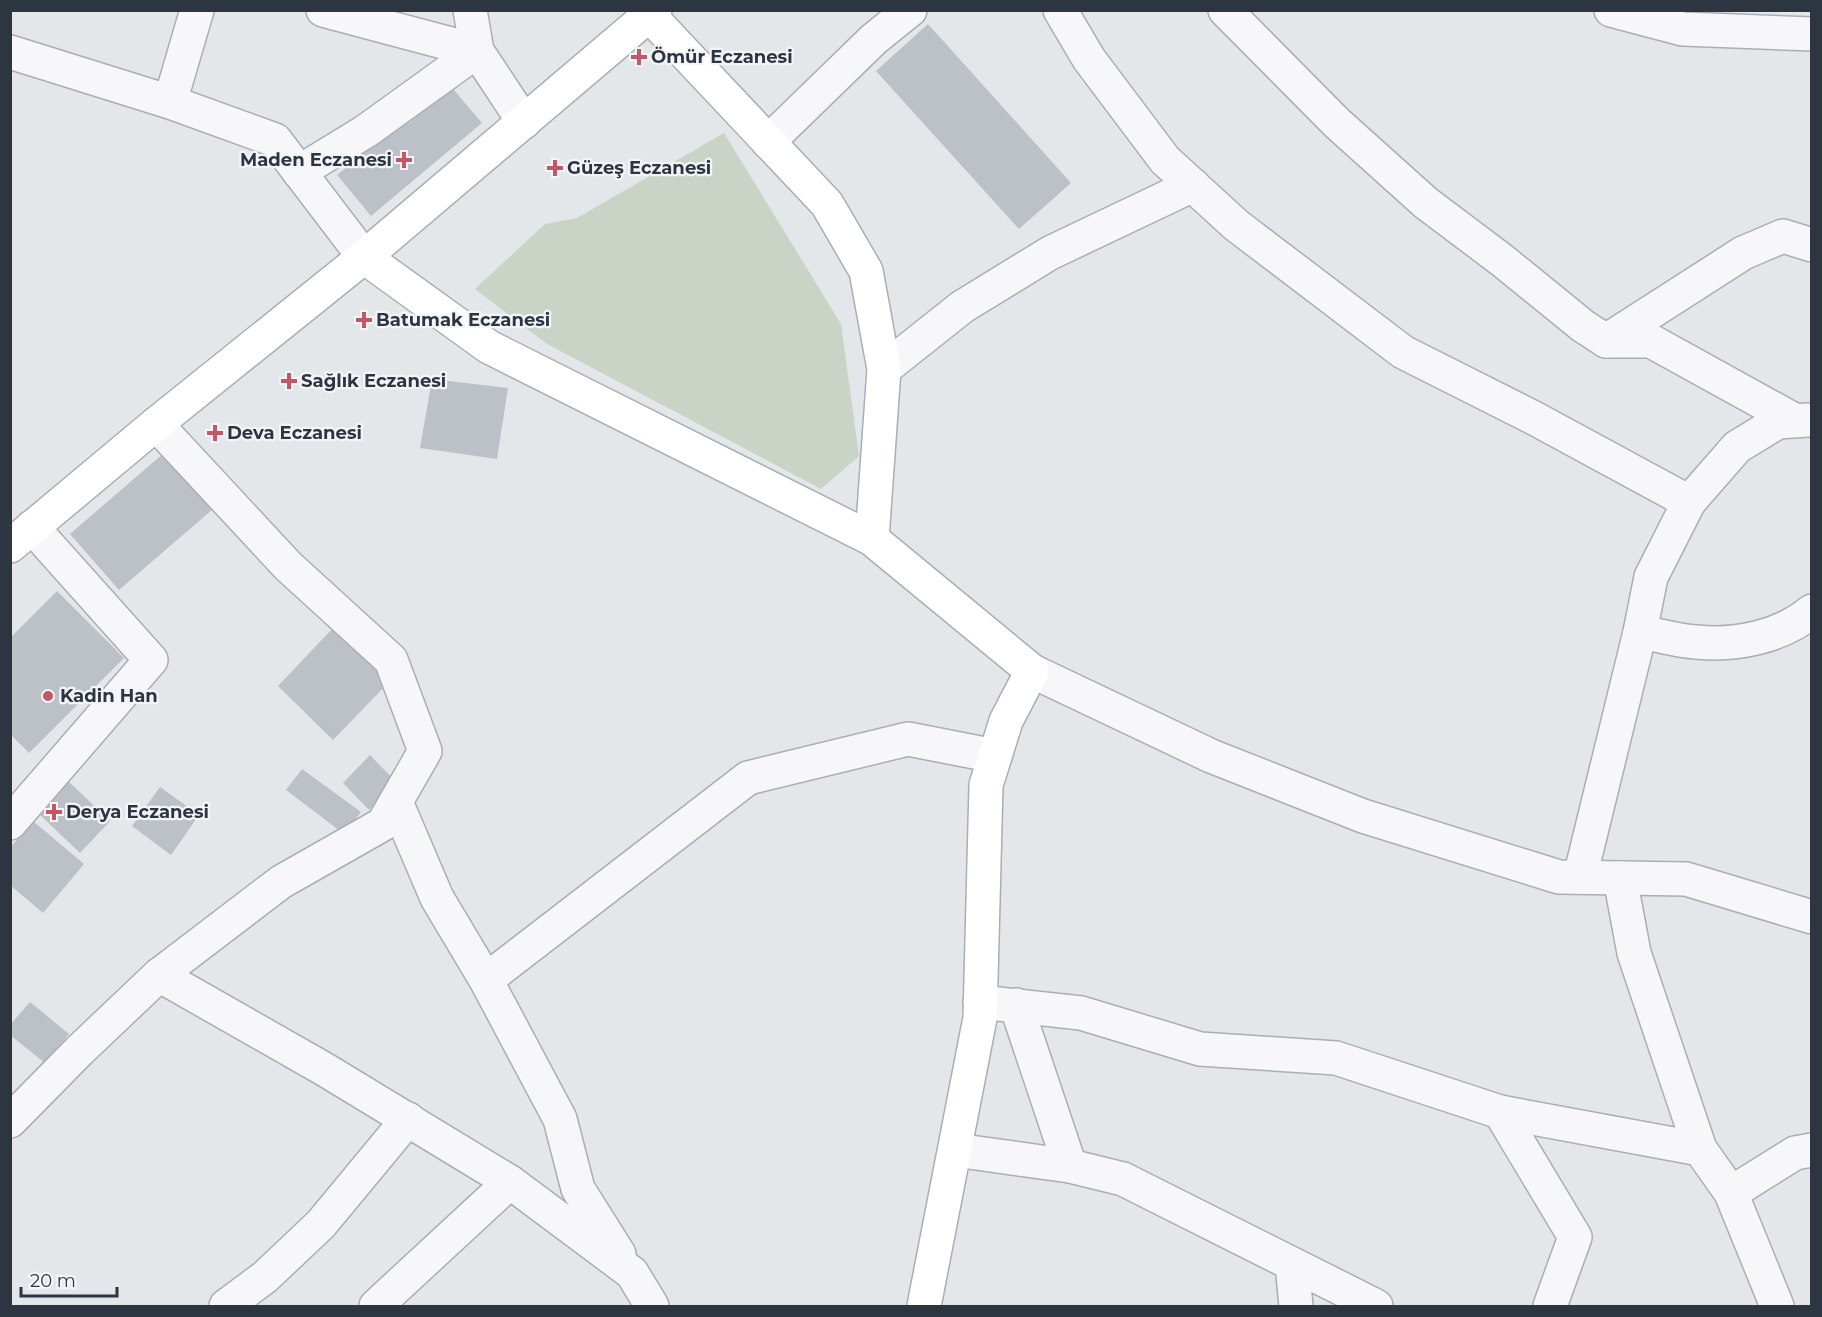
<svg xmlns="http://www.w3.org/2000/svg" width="1822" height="1317" font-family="Montserrat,sans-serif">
	<rect width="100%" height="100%" fill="#e4e7ea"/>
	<path fill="#c9d3c6" d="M724,133L841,324L859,456L821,489L547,344L475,289L545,224L577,218Z"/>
	<g fill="#bcc0c7">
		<path d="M928,24L1071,183L1019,229L876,71Z"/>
		<path d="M448,83L482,123L371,216L337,175Z"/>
		<path d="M432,379L508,388L497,459L420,448Z"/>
		<path d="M165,452L213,509L119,590L70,534Z"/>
		<path d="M57,591L124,658L29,753L10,734V638Z"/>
		<path d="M334,627L390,681L333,740L278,686Z"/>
		<path d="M370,755L396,782L369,810L343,783Z"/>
		<path d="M302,769L361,812L344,834L286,790Z"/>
		<path d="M67,780L110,821L80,853L37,812Z"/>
		<path d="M160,787L199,815L171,855L132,826Z"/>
		<path d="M33,821L84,864L43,913L10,885V848Z"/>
		<path d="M30,1002L69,1034L45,1063L10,1035V1025Z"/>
	</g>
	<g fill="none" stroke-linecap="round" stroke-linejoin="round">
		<defs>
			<g id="street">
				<path d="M323,10L477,51"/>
				<path d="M470,10L477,51L524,122"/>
				<path d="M1060,10L1089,59L1165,160L1236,225L1403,352L1534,418L1689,502"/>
				<path d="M1225,10L1337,123L1426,203L1503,261L1583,326L1606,341H1651L1794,420"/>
				<path d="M1611,10L1683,29L1812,34"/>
				<path d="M10,52L170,102L275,140L364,257"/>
				<path d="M170,102L197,10"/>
				<path d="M768,142L874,39L910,10"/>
				<path d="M299,172L366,131L477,51"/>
				<path d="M1606,341L1743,253L1783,236L1812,245"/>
				<path d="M884,369L962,307L1050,253L1193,185"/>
				<path d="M156,424L288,566L391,660L425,751L383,824L281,882L159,975L324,1069L510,1182L632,1273L652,1306"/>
				<path d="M1640,632C1659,635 1678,641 1696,642C1736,646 1781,637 1812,611"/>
				<path d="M1032,671L1211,756L1363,816L1559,877L1686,879L1812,917"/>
				<path d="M396,802L437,898L486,980L560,1119L578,1189L619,1254"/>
				<path d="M10,823L151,660L32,527"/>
				<path d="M1580,877L1640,632L1651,577L1689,502L1737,447L1778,422L1808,420"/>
				<path d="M1620,878L1634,953L1700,1149L1731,1193L1777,1306"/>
				<path d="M486,980L748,778L908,739L995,756"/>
				<path d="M980,1002L1081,1013L1200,1049L1336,1058L1500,1112L1700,1149"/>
				<path d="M1016,1005L1070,1166"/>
				<path d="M1500,1112L1575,1237L1550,1306"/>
				<path d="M10,1121L79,1051L159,975"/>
				<path d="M955,1150L1070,1166L1123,1179L1376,1306"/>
				<path d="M1731,1193L1795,1153L1812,1150"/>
				<path d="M1292,1264L1296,1306"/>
				<path d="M226,1306L265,1277L321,1224L408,1119"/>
				<path d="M376,1306L510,1182"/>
			</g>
			<g id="secondary">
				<path d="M649,15L827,204L866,271L884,369L872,539"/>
				<path d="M364,257L489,347L872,539L1032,671L1006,721L986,785L980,1018L924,1306"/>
				<path d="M10,546L156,424L364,257L655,10"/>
			</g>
		</defs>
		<use href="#street" stroke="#a9aeb4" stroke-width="36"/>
		<use href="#secondary" stroke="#a9aeb4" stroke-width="36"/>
		<use href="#street" stroke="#f7f7f9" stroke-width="33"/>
		<use href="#secondary" stroke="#fff" stroke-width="33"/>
	</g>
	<g fill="#c15767" stroke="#f4f5f8" stroke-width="2">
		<path d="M636 48h6v6h6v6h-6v6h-6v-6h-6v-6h6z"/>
		<path d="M401 151h6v6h6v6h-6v6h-6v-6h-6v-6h6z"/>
		<path d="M552 159h6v6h6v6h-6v6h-6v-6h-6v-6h6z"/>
		<path d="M361 311h6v6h6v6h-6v6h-6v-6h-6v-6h6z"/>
		<path d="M286 372h6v6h6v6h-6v6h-6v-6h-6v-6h6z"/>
		<path d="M212 424h6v6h6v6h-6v6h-6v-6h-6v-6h6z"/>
		<circle cx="48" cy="696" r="6"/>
		<path d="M51 803h6v6h6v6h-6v6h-6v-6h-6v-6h6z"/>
	</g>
	<g text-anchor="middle" stroke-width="4.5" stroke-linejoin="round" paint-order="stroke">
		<g font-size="18" font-weight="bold" fill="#2d3541" stroke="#f4f5f8" text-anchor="start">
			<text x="651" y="63">Ömür Eczanesi</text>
			<text x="392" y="166" text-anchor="end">Maden Eczanesi</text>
			<text x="567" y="174">Güzeş Eczanesi</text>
			<text x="376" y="326">Batumak Eczanesi</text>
			<text x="301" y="387">Sağlık Eczanesi</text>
			<text x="227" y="439">Deva Eczanesi</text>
			<text x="60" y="702">Kadin Han</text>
			<text x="66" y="818">Derya Eczanesi</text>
		</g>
	</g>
	<rect width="1822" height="1317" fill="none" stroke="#2d3541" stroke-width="24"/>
	<path d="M21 1287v9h96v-9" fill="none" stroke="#2d3541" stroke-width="3"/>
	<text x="30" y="1287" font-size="18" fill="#2d3541" stroke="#f4f5f8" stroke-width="4.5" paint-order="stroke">20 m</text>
</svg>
